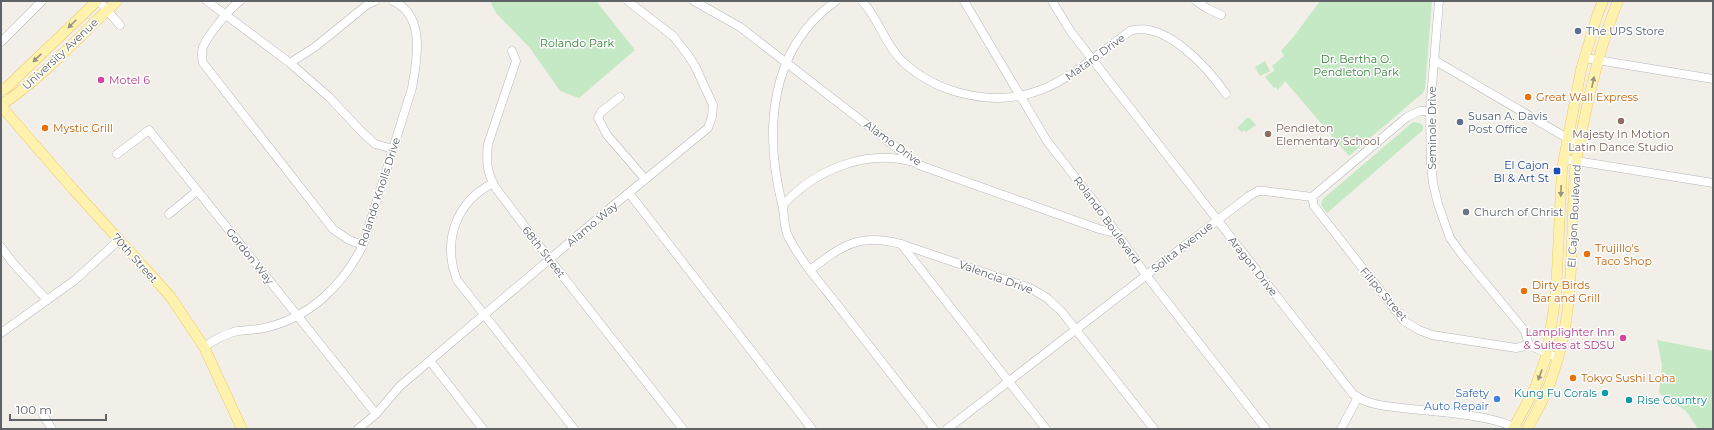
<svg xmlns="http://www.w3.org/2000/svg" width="1714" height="430" font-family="Montserrat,sans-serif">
	<rect width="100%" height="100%" fill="#f1efe8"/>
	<g fill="#c5e8c5">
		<path d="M490,1H596L635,50L579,98L560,91L530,48L496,13Z"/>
		<path d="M1320,1H1432L1425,88L1423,93L1412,102L1349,156L1285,81L1278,90L1276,87L1274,88L1265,77L1275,70L1272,66L1284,56L1281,51L1295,35Z"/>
		<path d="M1265,61L1270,71L1260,76L1255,67Z"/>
		<path d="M1247,118H1250L1256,125L1246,132L1244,130L1242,132L1237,128Z"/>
		<path d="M1413,122L1420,123L1423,126V130L1327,213L1321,205L1323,199Z"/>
		<path d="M1657,340L1713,351V429H1698L1686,411L1659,393L1662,365Z"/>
	</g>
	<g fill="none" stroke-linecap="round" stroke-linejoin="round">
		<defs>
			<g id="minor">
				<path d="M99,1L120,25"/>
				<path d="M207,1L290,63L329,97L362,132L375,144L393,149"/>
				<path d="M240,1C230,8 208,35 203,47C201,53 202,58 203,63L333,229L349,240L363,245"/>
				<path d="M694,1L740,27L919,165L1099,229L1118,234"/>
				<path d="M836,1C769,48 764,131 782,204C785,215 783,225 788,236C801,262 822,285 839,307C871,348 902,388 934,429"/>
				<path d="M862,1C879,19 884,43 902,61C918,76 936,86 957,92C1034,114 1073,73 1130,31C1165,20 1208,68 1226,94"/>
				<path d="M964,1L1047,141L1099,208L1146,275L1266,429"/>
				<path d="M1052,1L1071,32L1353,394C1368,405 1384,406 1402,408C1433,412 1492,414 1517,429"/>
				<path d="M1196,1L1208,9L1221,15"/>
				<path d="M1439,1L1430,111L1431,165L1433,183L1438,204L1450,238L1463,256L1525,331L1529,345"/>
				<path d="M1,42L42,1"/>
				<path d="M512,51L516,61L488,144C486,160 487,173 495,187L547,256L683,429"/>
				<path d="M1585,58L1713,79"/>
				<path d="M1434,60L1567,138L1580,143"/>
				<path d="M290,63L315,47L368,4L375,1"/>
				<path d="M620,97L601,112L598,118L607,135L645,179"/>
				<path d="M117,154L149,130L376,414"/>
				<path d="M1564,159L1713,183"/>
				<path d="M493,183C456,202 442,241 457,280L574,429"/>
				<path d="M629,193L812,429"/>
				<path d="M1312,197L1314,206L1404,321L1419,330L1432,335L1516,348L1529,345L1558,358"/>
				<path d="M783,205C815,170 868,147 916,163"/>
				<path d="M169,214L197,191"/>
				<path d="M901,244L1046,429"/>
				<path d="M1,247L13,263L47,300"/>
				<path d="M810,270C843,245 859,233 901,244L1030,288L1047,298L1062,312L1154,429"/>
				<path d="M1,333L75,280L119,240"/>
				<path d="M204,347C214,340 225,334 237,331C246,330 255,330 264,328C310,318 343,285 363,245L412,88C417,61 426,15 393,1"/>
				<path d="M430,361L483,429"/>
				<path d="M43,415L52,429"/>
				<path d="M358,429L376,414L400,386L609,209L708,128L712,117L713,105L695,66L688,55L673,36L628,1"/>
				<path d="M947,429L1249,196L1258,191H1264L1312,197L1407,117L1420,111H1430"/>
				<path d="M1341,429L1358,397"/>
			</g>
			<g id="major">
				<path d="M1,90L6,88L97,1"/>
				<path d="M1,105C43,78 80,35 117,1"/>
				<path d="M1,106L72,188L170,296L204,347L242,429"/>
				<path d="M1513,429L1535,388L1547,354L1556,294L1562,169L1581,70L1597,16L1603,1"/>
				<path d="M1527,429C1537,411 1547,394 1553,374C1576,311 1570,237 1575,171C1577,151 1582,131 1586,111C1594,74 1603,37 1618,1"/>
			</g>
		</defs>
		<use href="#minor" stroke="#b5b8bc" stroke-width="9"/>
		<use href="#major" stroke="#f2c960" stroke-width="11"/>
		<use href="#minor" stroke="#fff" stroke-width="8"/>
		<use href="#major" stroke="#fff2af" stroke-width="10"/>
	</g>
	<defs><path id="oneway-solid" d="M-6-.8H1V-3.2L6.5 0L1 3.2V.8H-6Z"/></defs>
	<g fill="#979581">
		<use href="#oneway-solid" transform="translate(72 24) rotate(135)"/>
		<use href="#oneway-solid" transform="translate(37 58) rotate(136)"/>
		<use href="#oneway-solid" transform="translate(1593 82) rotate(-78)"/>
		<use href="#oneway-solid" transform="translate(1561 191) rotate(92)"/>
		<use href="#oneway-solid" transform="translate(1540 375) rotate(110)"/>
	</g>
	<g fill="#5c6f8a" stroke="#fff" stroke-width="1.5">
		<circle cx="1578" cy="31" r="4"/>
		<circle cx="1460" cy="122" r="4"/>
	</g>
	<g fill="#d1479c" stroke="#fff" stroke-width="1.5">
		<circle cx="101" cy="80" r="4"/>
		<circle cx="1623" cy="338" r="4"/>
	</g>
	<g fill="#e8710a" stroke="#fff" stroke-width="1.5">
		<circle cx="1528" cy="97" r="4"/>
		<circle cx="45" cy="128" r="4"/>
		<circle cx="1587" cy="254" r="4"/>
		<circle cx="1524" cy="291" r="4"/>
		<circle cx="1573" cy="378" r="4"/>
	</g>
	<g fill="#8d6e63" stroke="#fff" stroke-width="1.5">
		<circle cx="1621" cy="121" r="4"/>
		<circle cx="1268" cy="134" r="4"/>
	</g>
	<rect fill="#1a4fb4" stroke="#fff" stroke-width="1.5" x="1553" y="167" width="8" height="8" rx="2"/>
	<circle fill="#6b7280" stroke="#fff" stroke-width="1.5" cx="1466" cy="212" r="4"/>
	<g fill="#0f9aa8" stroke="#fff" stroke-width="1.5">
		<circle cx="1605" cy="393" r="4"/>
		<circle cx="1629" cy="400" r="4"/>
	</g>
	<circle fill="#3f7fe0" stroke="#fff" stroke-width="1.5" cx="1497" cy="399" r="4"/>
	<g text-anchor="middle" stroke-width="3" stroke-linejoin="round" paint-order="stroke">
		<g font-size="11" fill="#4e5e75" stroke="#fff" text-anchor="start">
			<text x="1586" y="35">The UPS Store</text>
			<text x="1468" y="120">Susan A. Davis<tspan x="1468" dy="13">Post Office</tspan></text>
		</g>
		<g font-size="11" fill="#348238" stroke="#fff">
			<text x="577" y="47">Rolando Park</text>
			<text x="1356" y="63">Dr. Bertha O.<tspan x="1356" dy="13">Pendleton Park</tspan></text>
		</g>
		<g font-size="11" fill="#5f6368" stroke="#fff">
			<text transform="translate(60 54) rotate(-43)" y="4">University Avenue</text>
			<text transform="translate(1095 57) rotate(-36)" y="4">Mataro Drive</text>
			<text transform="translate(1432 128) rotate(-90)" y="4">Seminole Drive</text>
			<text transform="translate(893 143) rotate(36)" y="4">Alamo Drive</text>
			<text transform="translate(379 192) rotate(-72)" y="4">Rolando Knolls Drive</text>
			<text transform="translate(1574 216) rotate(-87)" y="4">El Cajon Boulevard</text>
			<text transform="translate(1107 220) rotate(54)" y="4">Rolando Boulevard</text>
			<text transform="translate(592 224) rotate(-40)" y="4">Alamo Way</text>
			<text transform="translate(1182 247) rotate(-38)" y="4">Solita Avenue</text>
			<text transform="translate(544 252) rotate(52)" y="4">68th Street</text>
			<text transform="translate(250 256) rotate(51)" y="4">Gordon Way</text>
			<text transform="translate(135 258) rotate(48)" y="4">70th Street</text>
			<text transform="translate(1253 266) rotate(52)" y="4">Aragon Drive</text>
			<text transform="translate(996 277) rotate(20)" y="4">Valencia Drive</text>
			<text transform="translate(1384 294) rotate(50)" y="4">Filipo Street</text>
		</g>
		<g font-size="11" fill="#b23c85" stroke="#fff" text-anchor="start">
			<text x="109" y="84">Motel 6</text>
			<text x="1615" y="336" text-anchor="end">Lamplighter Inn<tspan x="1615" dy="13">&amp; Suites at SDSU</tspan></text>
		</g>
		<g font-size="11" fill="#c56008" stroke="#fff" text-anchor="start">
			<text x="1536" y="101">Great Wall Express</text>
			<text x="53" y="132">Mystic Grill</text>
			<text x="1595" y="252">Trujillo's<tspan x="1595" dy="13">Taco Shop</tspan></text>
			<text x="1532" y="289">Dirty Birds<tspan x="1532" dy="13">Bar and Grill</tspan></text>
			<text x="1581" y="382">Tokyo Sushi Loha</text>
		</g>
		<g font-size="11" fill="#785e54" stroke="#fff" text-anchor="start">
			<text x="1276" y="132">Pendleton<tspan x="1276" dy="13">Elementary School</tspan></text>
			<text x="1621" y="138" text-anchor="middle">Majesty In Motion<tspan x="1621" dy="13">Latin Dance Studio</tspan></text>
		</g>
		<g font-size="11" fill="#164399" stroke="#fff" text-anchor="end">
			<text x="1549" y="169">El Cajon<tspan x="1549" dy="13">Bl &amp; Art St</tspan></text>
		</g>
		<g font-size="11" fill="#5b616d" stroke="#fff" text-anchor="start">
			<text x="1474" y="216">Church of Christ</text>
		</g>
		<g font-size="11" fill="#366cbe" stroke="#fff" text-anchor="end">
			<text x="1489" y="397">Safety<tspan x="1489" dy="13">Auto Repair</tspan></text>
		</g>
		<g font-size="11" fill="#0d838f" stroke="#fff" text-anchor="end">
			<text x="1597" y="397">Kung Fu Corals</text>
			<text x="1637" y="404" text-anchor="start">Rise Country</text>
		</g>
	</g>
	<rect width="1714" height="430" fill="none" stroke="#5f6368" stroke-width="4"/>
	<path d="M10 414v6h96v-6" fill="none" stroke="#5f6368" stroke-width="2"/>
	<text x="16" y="414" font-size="12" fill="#5f6368" stroke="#ffffff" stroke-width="3" paint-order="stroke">100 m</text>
</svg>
